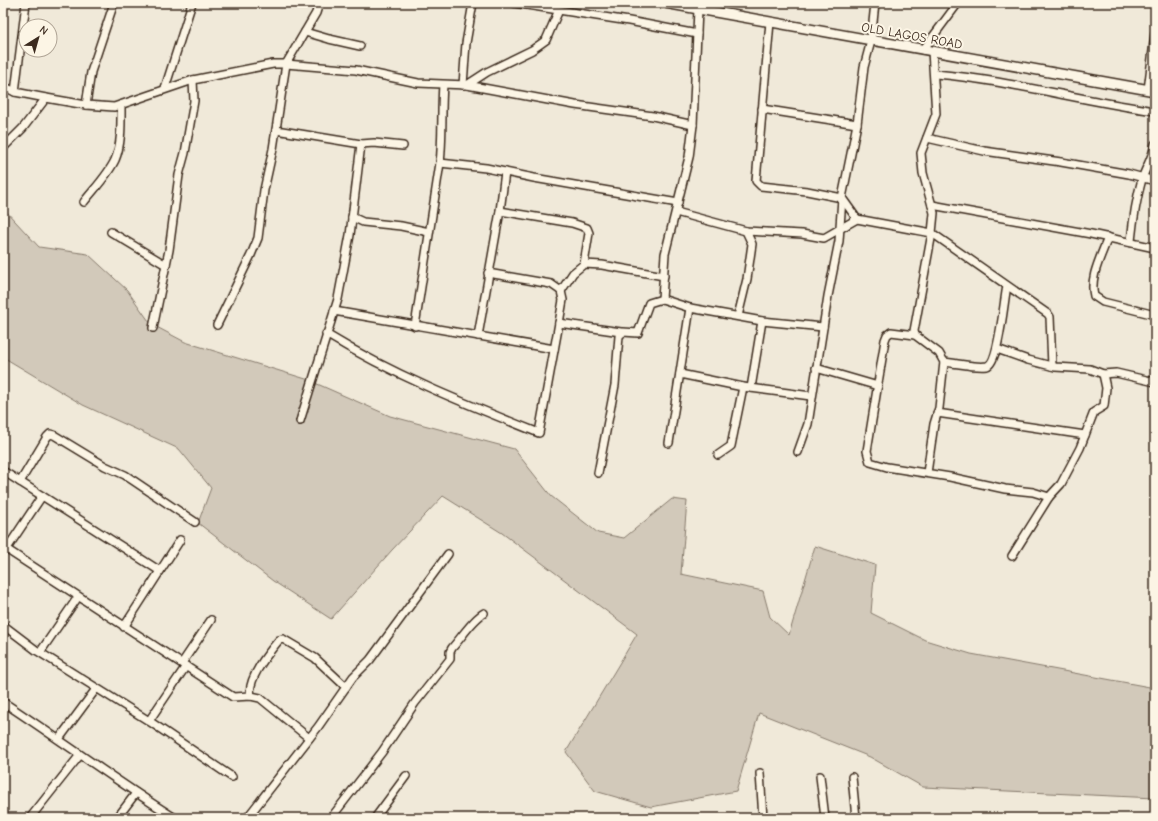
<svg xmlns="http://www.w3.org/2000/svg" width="1158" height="821" font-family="'Comic Neue',sans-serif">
	<rect width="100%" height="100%" fill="#f0e9d9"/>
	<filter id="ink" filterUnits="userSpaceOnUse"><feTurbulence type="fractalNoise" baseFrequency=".025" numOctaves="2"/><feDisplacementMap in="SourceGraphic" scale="8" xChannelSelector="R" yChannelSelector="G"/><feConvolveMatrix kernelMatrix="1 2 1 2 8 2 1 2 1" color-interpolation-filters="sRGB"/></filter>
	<g filter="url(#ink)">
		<path fill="#d2c9ba" stroke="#867a6c" d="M3,208L39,247L88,254L127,290L151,324L185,342L306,379L390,416L514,449L551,496L598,533L624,538L672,499L687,501L681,574L763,591L770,617L789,635L815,546L875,565L871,613L925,640L971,654L1155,688V798L923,787L870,757L759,713L736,791L651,807L595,791L566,752L637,634L502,533L443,496L392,550L331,619L273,581L198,523L211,488L179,449L83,405L3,357Z"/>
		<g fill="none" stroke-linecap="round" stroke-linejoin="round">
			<defs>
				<g id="minor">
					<path d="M514,3L629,21L697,34"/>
					<path d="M770,22L756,181L761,186L807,191L842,198L857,219"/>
					<path d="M305,32L329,39L360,46"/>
					<path d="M923,50L958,3"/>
					<path d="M935,74C1009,80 1081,101 1155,111"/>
					<path d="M463,85L466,43L473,3"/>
					<path d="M467,85L487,72L532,50L546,40L559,10"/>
					<path d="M3,86L15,92L46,98L86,105L114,107L193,80L273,64H286L356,70L418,83L467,85L575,105L653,116L693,125"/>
					<path d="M165,88L192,3"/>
					<path d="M1148,90L1155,34"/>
					<path d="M15,92L26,3"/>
					<path d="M86,105L91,72L114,3"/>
					<path d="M762,109L857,124"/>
					<path d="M276,130L361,144L374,143L403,146"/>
					<path d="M927,138L984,151L1061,162L1129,174L1155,181"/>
					<path d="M3,148L23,128L46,98"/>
					<path d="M440,163L486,168L534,178L678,203"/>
					<path d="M84,202C95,188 108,175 115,160C122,144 121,122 121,105"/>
					<path d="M932,205L1091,234L1155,248"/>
					<path d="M500,211L572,223L587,228L589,233L584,264"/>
					<path d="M676,212L746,231L802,234L824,238L857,219L932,233L1048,314L1050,317L1052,366"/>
					<path d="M352,217L363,222L401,226L429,232"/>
					<path d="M111,232L166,265"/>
					<path d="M1108,237C1102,255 1089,277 1094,296L1103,302L1155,315"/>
					<path d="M1131,241C1133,221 1136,200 1142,179C1146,167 1153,157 1155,144"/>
					<path d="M561,291L573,273L584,264L602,265L664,276"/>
					<path d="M662,299L665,254L689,157L693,125L698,9"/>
					<path d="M334,311L554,349"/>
					<path d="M738,316L747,279L752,244L746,231"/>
					<path d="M559,323L621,332"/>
					<path d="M217,325L251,255L258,238L264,190L273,149L286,64L316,13L319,3"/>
					<path d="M415,326L440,163C443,137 441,111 443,85"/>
					<path d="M153,328L169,250L179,175L185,153L194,101L193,80"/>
					<path d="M326,334C393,375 466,404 539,433L559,323L563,300L561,291L551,284L488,273"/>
					<path d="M915,335L914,331L932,233L934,213L923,173L921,153L936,114L932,51"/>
					<path d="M478,336L500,211L505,172"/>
					<path d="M997,349L1028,360L1055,367L1090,369L1103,374L1116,373L1155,382"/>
					<path d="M944,362C956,363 976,368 987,366C999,363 1004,299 1007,286"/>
					<path d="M816,368L878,386"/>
					<path d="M680,374L743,387L811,396"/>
					<path d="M751,388L762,321"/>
					<path d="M937,413L1085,435"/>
					<path d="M300,421L338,299L350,235L361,144"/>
					<path d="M669,443L690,308"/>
					<path d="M798,452L808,424L828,296L839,241L842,198L857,124L864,67L871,41L875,3"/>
					<path d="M718,455L731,446L743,387"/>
					<path d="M3,471L160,571"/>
					<path d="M598,473L615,385L619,336L623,332L638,333L649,303L662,299L690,308L718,313L762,321L823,327"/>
					<path d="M927,473L934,424L939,408L944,362L939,353L915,335L891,332L887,335L885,340L867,451L870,462L887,467L950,477L1005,489L1033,492L1049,497"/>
					<path d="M20,482L47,437L50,434L54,435L105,466L125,475L195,522"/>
					<path d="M3,547L233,697L251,696L260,698L309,738"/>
					<path d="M6,550L42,496"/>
					<path d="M1012,556L1049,497L1061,484L1080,448L1094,412L1104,406L1106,388L1103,374"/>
					<path d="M3,625L36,650L149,721L232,777"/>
					<path d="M124,627L180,540"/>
					<path d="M41,651L78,597"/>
					<path d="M182,663L211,620"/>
					<path d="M251,696C246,680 269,652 279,640L283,639L315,658L346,687"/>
					<path d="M3,702C61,740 116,781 175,818"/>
					<path d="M149,721L186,666"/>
					<path d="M59,739L96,689"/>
					<path d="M760,773L763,818"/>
					<path d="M820,776L825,818"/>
					<path d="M852,777L856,818"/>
					<path d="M30,818L80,755"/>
					<path d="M117,818L136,793"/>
					<path d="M247,818L318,727L353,677L370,660L448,554"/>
					<path d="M331,818L382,752L415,703L450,659V652L452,648C462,637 472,620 484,613"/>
					<path d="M375,818L406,776"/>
				</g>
				<path id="major" d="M665,3L1155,91"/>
			</defs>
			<use href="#minor" stroke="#3b2a1e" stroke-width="10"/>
			<use href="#major" stroke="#3b2a1e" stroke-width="12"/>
			<use href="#minor" stroke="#fcf5e5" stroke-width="7"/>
			<use href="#major" stroke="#fcf5e5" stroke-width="9"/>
		</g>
	</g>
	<g text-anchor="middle" stroke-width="4" stroke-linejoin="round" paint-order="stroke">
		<g font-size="13" fill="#3b2a1e" stroke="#fcf5e5">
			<text transform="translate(912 35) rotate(10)" y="5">OLD LAGOS ROAD</text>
		</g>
	</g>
	<rect width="1158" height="821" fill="none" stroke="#fcf5e5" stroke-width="16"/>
	<rect x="8" y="8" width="1142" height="805" fill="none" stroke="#3b2a1e" stroke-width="1.5" filter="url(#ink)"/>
	<g transform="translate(38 38) rotate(37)"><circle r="19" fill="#fcf5e5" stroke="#afa495"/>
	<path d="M0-3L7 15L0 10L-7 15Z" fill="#3b2a1e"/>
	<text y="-6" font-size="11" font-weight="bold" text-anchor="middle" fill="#3b2a1e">N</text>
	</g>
</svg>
